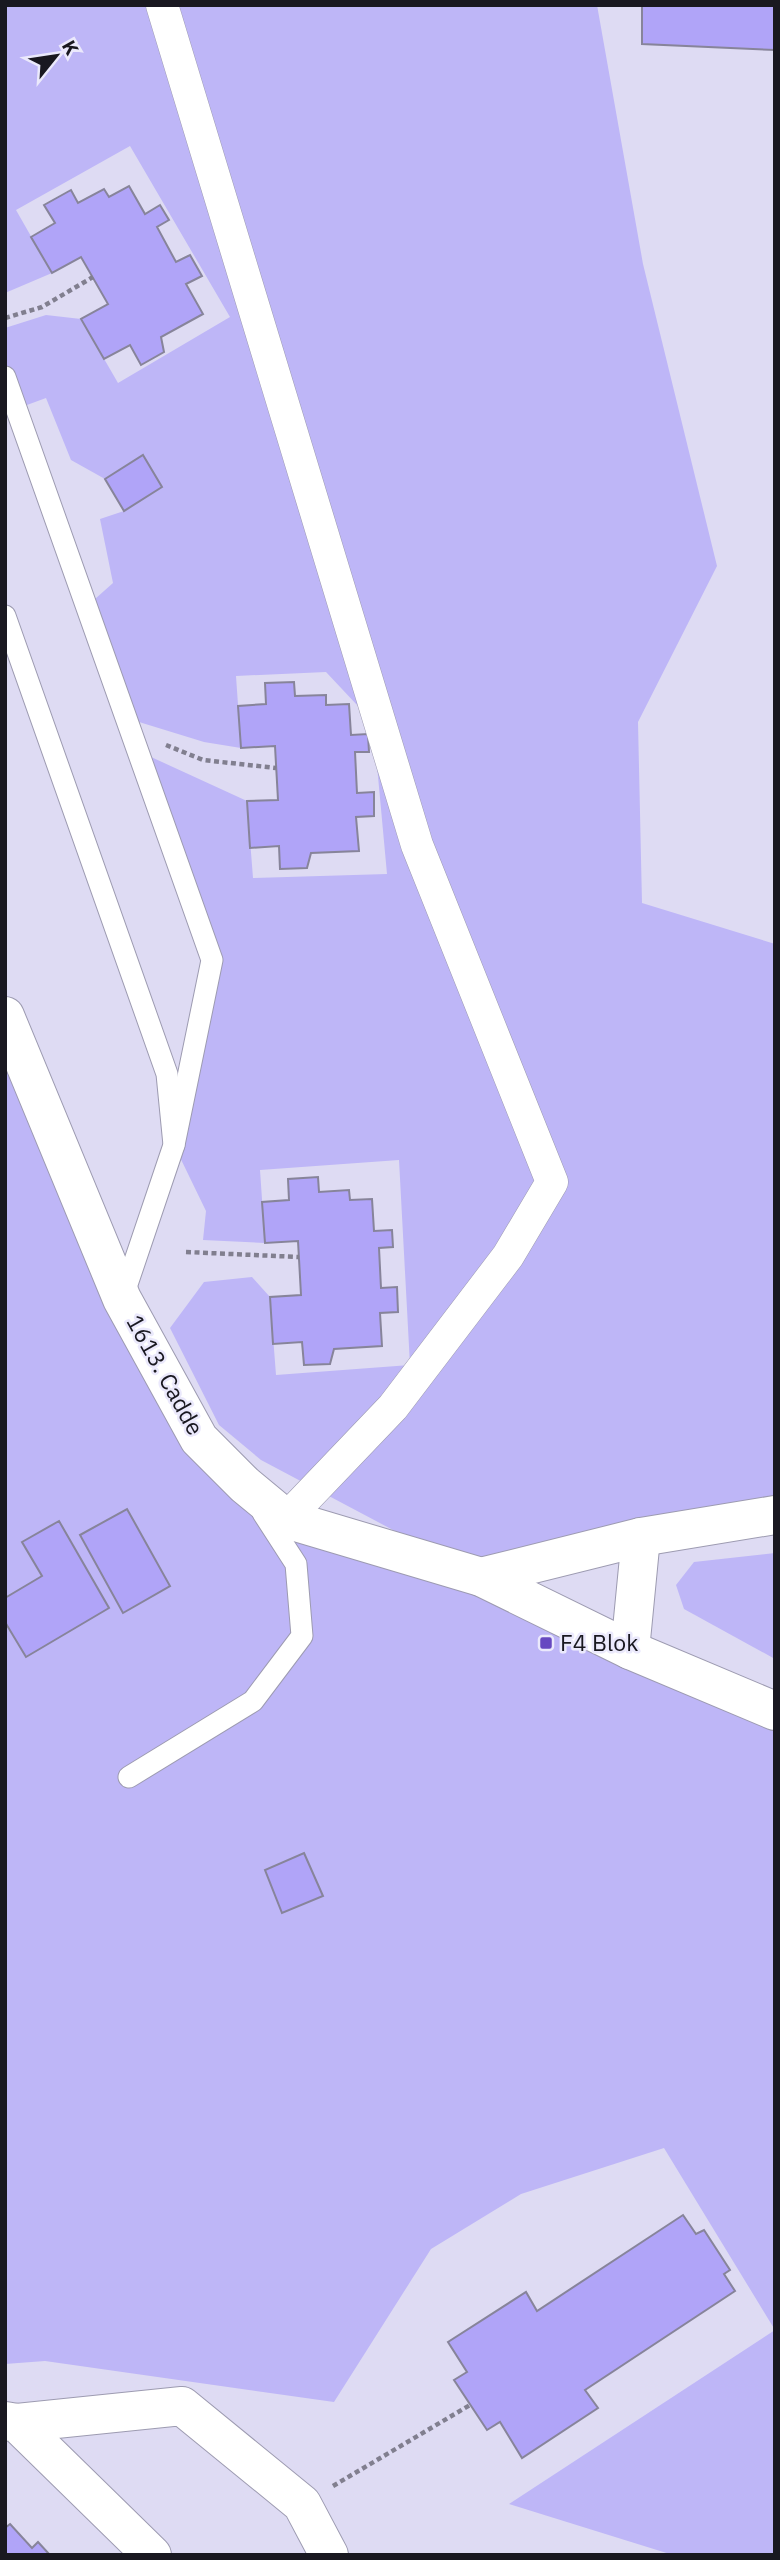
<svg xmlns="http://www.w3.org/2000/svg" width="780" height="2560" font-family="'IBM Plex Sans',sans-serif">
	<rect width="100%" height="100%" fill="#dedbf3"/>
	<g fill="#beb6f7">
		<path d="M5,5H597L643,264L717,566L638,722L642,903L775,944V1515L482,1576L775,1711V2555H673L509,2504L775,2330L664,2148L521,2194L431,2249L334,2402L45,2361L5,2364V1017L199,1439L286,1519L476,1574L261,1460L219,1425L170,1328L204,1282L252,1277L270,1297L276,1375L410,1365L399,1160L260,1170L265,1243L203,1240L206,1211L174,1145L212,960L138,751L247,801L253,878L387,874L373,722L326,672L236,676L241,748L204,742L126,718L86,607L113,583L100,519L124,511L162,487L143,455L105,479L71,460L46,398L16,409L5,377V328L46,315L81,319L118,383L230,317L130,146L16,210L52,273L5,293Z"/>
		<path d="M775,1553V1659L684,1609L676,1585L694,1562Z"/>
	</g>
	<g fill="#b0a4f8" stroke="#87849a" stroke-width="2">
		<path d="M642,5H775V50L642,44Z"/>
		<path d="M129,186L145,214L160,205L169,220L157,227L176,262L190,255L202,276L186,284L203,314L161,337L164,352L141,365L130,345L104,359L81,319L108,304L81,257L52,273L31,237L55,223L44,205L71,190L78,203L104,189L109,197Z"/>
		<path d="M143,455L162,487L124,511L105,479Z"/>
		<path d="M294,682L295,696L326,695V705L349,704L351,735L368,734L369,752H355L357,793L374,792V816L356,817L359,851L311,853L307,868L280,869L279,846L250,848L247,801L278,800L275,746L241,748L238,706L266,704L265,683Z"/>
		<path d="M318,1177L319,1192L349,1190L350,1200L372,1199L374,1231L392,1230L393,1247L379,1248L381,1288L397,1287L398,1312L380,1313L382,1346L334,1349L330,1364L304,1365L302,1342L273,1344L270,1297L301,1295L298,1241L265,1243L262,1202L289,1200L288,1179Z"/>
		<path d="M127,1509L170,1586L123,1613L80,1535Z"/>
		<path d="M59,1521L109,1608L26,1657L5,1622V1598L42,1576L22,1542Z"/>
		<path d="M304,1853L323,1896L282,1913L265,1870Z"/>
		<path d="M683,2215L696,2234L704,2230L730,2270L724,2274L735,2291L585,2390L598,2408L522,2458L500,2422L487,2430L454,2380L467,2372L448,2342L526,2292L537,2311Z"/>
		<path d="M10,2524L32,2548L38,2542L50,2555H5V2528Z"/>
	</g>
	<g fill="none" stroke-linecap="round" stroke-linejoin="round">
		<defs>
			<g id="service">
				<path d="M5,377L212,960L174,1145"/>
				<path d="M5,616L167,1074L174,1145L122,1299"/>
				<path d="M129,1777L253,1701L302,1636L296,1564L263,1513"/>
			</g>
			<path id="pedestrian" d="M162,5L417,845L552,1182L508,1256L393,1407L286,1519"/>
			<g id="minor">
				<path d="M5,1016L122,1299L199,1439L245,1485L286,1519L481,1577L630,1650L775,1711"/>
				<path d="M481,1577L641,1537L775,1515"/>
				<path d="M630,1650L641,1537"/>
				<path d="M5,2421L17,2423L152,2555"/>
				<path d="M17,2423L182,2406L302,2504L329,2555"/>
			</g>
		</defs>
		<use href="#service" stroke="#9d9bb1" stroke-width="23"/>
		<use href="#pedestrian" stroke="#9d9bb1" stroke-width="33"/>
		<use href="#minor" stroke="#9d9bb1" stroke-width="40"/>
		<g stroke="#817f8f" stroke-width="4.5" stroke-dasharray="5 3.5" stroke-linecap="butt">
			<path d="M5,318L42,307L93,277"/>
			<path d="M166,745L203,760L276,768"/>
			<path d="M186,1252L299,1257"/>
			<path d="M333,2486L470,2405"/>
		</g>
		<use href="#service" stroke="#fff" stroke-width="21"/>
		<use href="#pedestrian" stroke="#fff" stroke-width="32"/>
		<use href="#minor" stroke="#fff" stroke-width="38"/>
	</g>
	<rect fill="#6748c1" stroke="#ebe9fc" stroke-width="2.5" x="539" y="1636" width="14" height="14" rx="3.5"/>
	<g text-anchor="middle" stroke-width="5" stroke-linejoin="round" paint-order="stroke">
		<g font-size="23" fill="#191820" stroke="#ebe9fc">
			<text transform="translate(165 1375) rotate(61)" y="8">1613. Cadde</text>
		</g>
		<g font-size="23" fill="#191820" stroke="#ebe9fc" text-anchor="start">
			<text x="560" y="1651">F4 Blok</text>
		</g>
	</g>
	<rect width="780" height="2560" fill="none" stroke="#191820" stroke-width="14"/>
	<g transform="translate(56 56) rotate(60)" stroke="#ebe9fc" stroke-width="5" paint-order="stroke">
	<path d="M0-5L12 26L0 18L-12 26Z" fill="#191820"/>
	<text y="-10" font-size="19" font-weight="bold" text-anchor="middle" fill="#191820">K</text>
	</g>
</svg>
